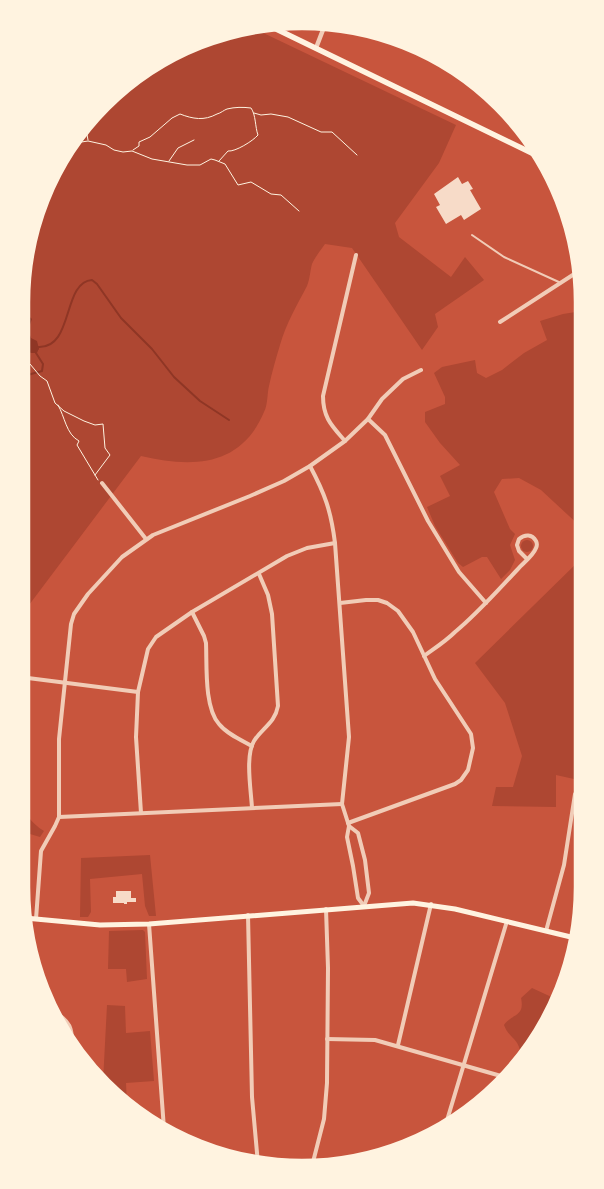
<svg xmlns="http://www.w3.org/2000/svg" width="604" height="1189" font-family="Overpass,sans-serif">
	<rect width="100%" height="100%" fill="#c8553d"/>
	<g fill="#ae4732">
		<path d="M318,21C309,31 301,30 289,25Z"/>
		<path d="M255,29L456,125L439,163L395,223L399,237L451,277L465,257L484,280L435,314L438,327L422,350L352,248L325,244C321,250 315,257 312,264C310,271 310,279 307,286C297,305 286,324 280,345C276,358 272,372 269,386C267,394 268,404 264,412C241,467 192,468 141,456L20,617L21,284L49,178L116,90L211,35Z"/>
		<path d="M582,311V528L541,490L519,478L502,479L494,492L510,529L515,534L510,545L515,560L510,570L501,579L487,557H482L463,567L458,563L435,526L427,507L450,496L440,476L460,465L440,443L425,422V412L445,404V397L434,373L442,367L475,360L477,373L486,378L502,370L524,353L547,340L540,321L563,314Z"/>
		<circle cx="527" cy="546" r="6"/>
		<path d="M582,558L583,781L556,775V807L492,806L496,787H513L522,756L505,703L475,663Z"/>
		<path d="M20,798C24,813 31,823 44,831L40,837L20,831Z"/>
		<path d="M150,855L156,916H149L145,906L142,874L90,879L91,912L88,917H80L81,858Z"/>
		<path d="M143,930L145,932L147,979L127,982L126,969H108L109,931Z"/>
		<path d="M532,988L558,1000L555,1011L524,1054L520,1053C520,1040 508,1037 504,1025C513,1013 525,1017 521,998Z"/>
		<path d="M107,1005L125,1006L126,1033L150,1031L154,1081L126,1083L127,1105L103,1082Z"/>
	</g>
	<path fill="#8f3625" d="M21,309L32,319L28,330L31,338L37,341L39,349L36,353H31L21,346Z"/>
	<g fill="none" stroke-linecap="round" stroke-linejoin="round">
		<path stroke="#8f3625" stroke-width="2" d="M20,377L42,371L43,364L36,353L38,347C74,349 62,282 92,280L97,284L121,318L152,349L174,377L200,401L229,420"/>
	</g>
	<g fill="#f7dbc8">
		<path d="M458,177L462,184L468,181L473,189L470,190L481,209L464,220L461,215L446,224L436,207L440,205L434,194Z"/>
		<path d="M116,891H131V898H136V902H127V904H124V903H113V897H116Z"/>
	</g>
	<g fill="none" stroke-linecap="round" stroke-linejoin="round">
		<g stroke="#fff3e0" stroke-width="1">
			<path d="M254,113L261,115L271,114L288,117L321,132H332L357,155"/>
			<path d="M86,129L88,140"/>
			<path d="M75,143L88,141L106,145L114,150L123,152L132,151L152,159L187,165H200L211,159L215,160L225,164L238,185L251,182L271,194L281,195L299,211"/>
			<path d="M133,150L139,146V142L150,137L172,118L180,114C193,119 204,121 217,114C221,113 224,110 227,109C235,107 243,107 251,108C256,115 255,127 258,135C253,141 235,152 228,151L219,161"/>
			<path d="M169,161L178,148L194,140"/>
			<path d="M21,357L30,364L40,376L47,381L55,403L64,411L84,421L95,425L103,424L105,448L110,455L95,475"/>
			<path d="M58,405C65,417 66,434 79,441L77,445L98,480"/>
		</g>
		<path stroke="#f1ccb7" stroke-width="2" d="M472,235L504,257L561,283"/>
		<g stroke="#f1ccb7" stroke-width="4">
			<path d="M500,322L582,269"/>
			<path d="M368,419L385,435L428,521L459,572L486,603"/>
			<path d="M345,441C332,426 323,418 323,396L356,255"/>
			<path d="M310,466C325,494 331,511 335,543L349,737L342,804L349,826L347,837L353,866L358,898L364,906"/>
			<path d="M102,483L146,539"/>
			<path d="M340,603L366,600H378L387,603L398,611L413,632L435,679L471,734L473,748L468,770L461,780L455,784L348,823"/>
			<path d="M192,612L204,636L206,643C207,665 204,707 219,724C227,734 241,740 252,746"/>
			<path d="M424,656C435,648 446,641 455,632C478,613 498,590 518,569C523,563 533,556 536,548C537,546 537,543 536,541C532,534 525,534 519,539L517,545L519,551L527,559"/>
			<path d="M20,677L138,692"/>
			<path d="M252,808C251,790 245,756 254,741C262,728 275,723 278,706L272,614L268,595L259,574"/>
			<path d="M141,813L136,737L138,692L148,649L156,637L192,612L287,556L307,548L335,543"/>
			<path d="M59,817L342,804"/>
			<path d="M349,826L358,833L365,860L369,893L364,906"/>
			<path d="M248,915L252,1097L258,1164"/>
			<path d="M36,919L41,851L55,826L59,817V739L71,624L74,614L88,594L122,557L153,535L250,496L284,481L310,466L345,441L368,419L382,399L403,379L421,370"/>
			<path d="M149,924L164,1129"/>
			<path d="M546,931L564,865L575,794"/>
			<path d="M53,1011C70,1021 73,1028 72,1048"/>
			<path d="M327,1039L375,1040L508,1078"/>
			<path d="M398,1045L431,904"/>
			<path d="M445,1127L507,921"/>
			<path d="M312,1166L324,1119L327,1083L328,968L326,909"/>
		</g>
		<path stroke="#f1ccb7" stroke-width="4.5" d="M316,48L326,22"/>
		<path stroke="#fff3e0" stroke-width="5" d="M25,918L100,925L149,924L413,903L455,909L575,938"/>
		<path stroke="#fff3e0" stroke-width="5.5" d="M272,27L542,158"/>
	</g>
	<path d="M0 0H604V1189H0ZM302 29H302A273 273 0 0 1 575 302V887A273 273 0 0 1 302 1160H302A273 273 0 0 1 29 887V302A273 273 0 0 1 302 29Z" fill="#fff3e0" fill-rule="evenodd"/>
	<path fill="none" stroke="#fff3e0" stroke-width="2.5" d="M302 29H302A273 273 0 0 1 575 302V887A273 273 0 0 1 302 1160H302A273 273 0 0 1 29 887V302A273 273 0 0 1 302 29Z"/>
</svg>
